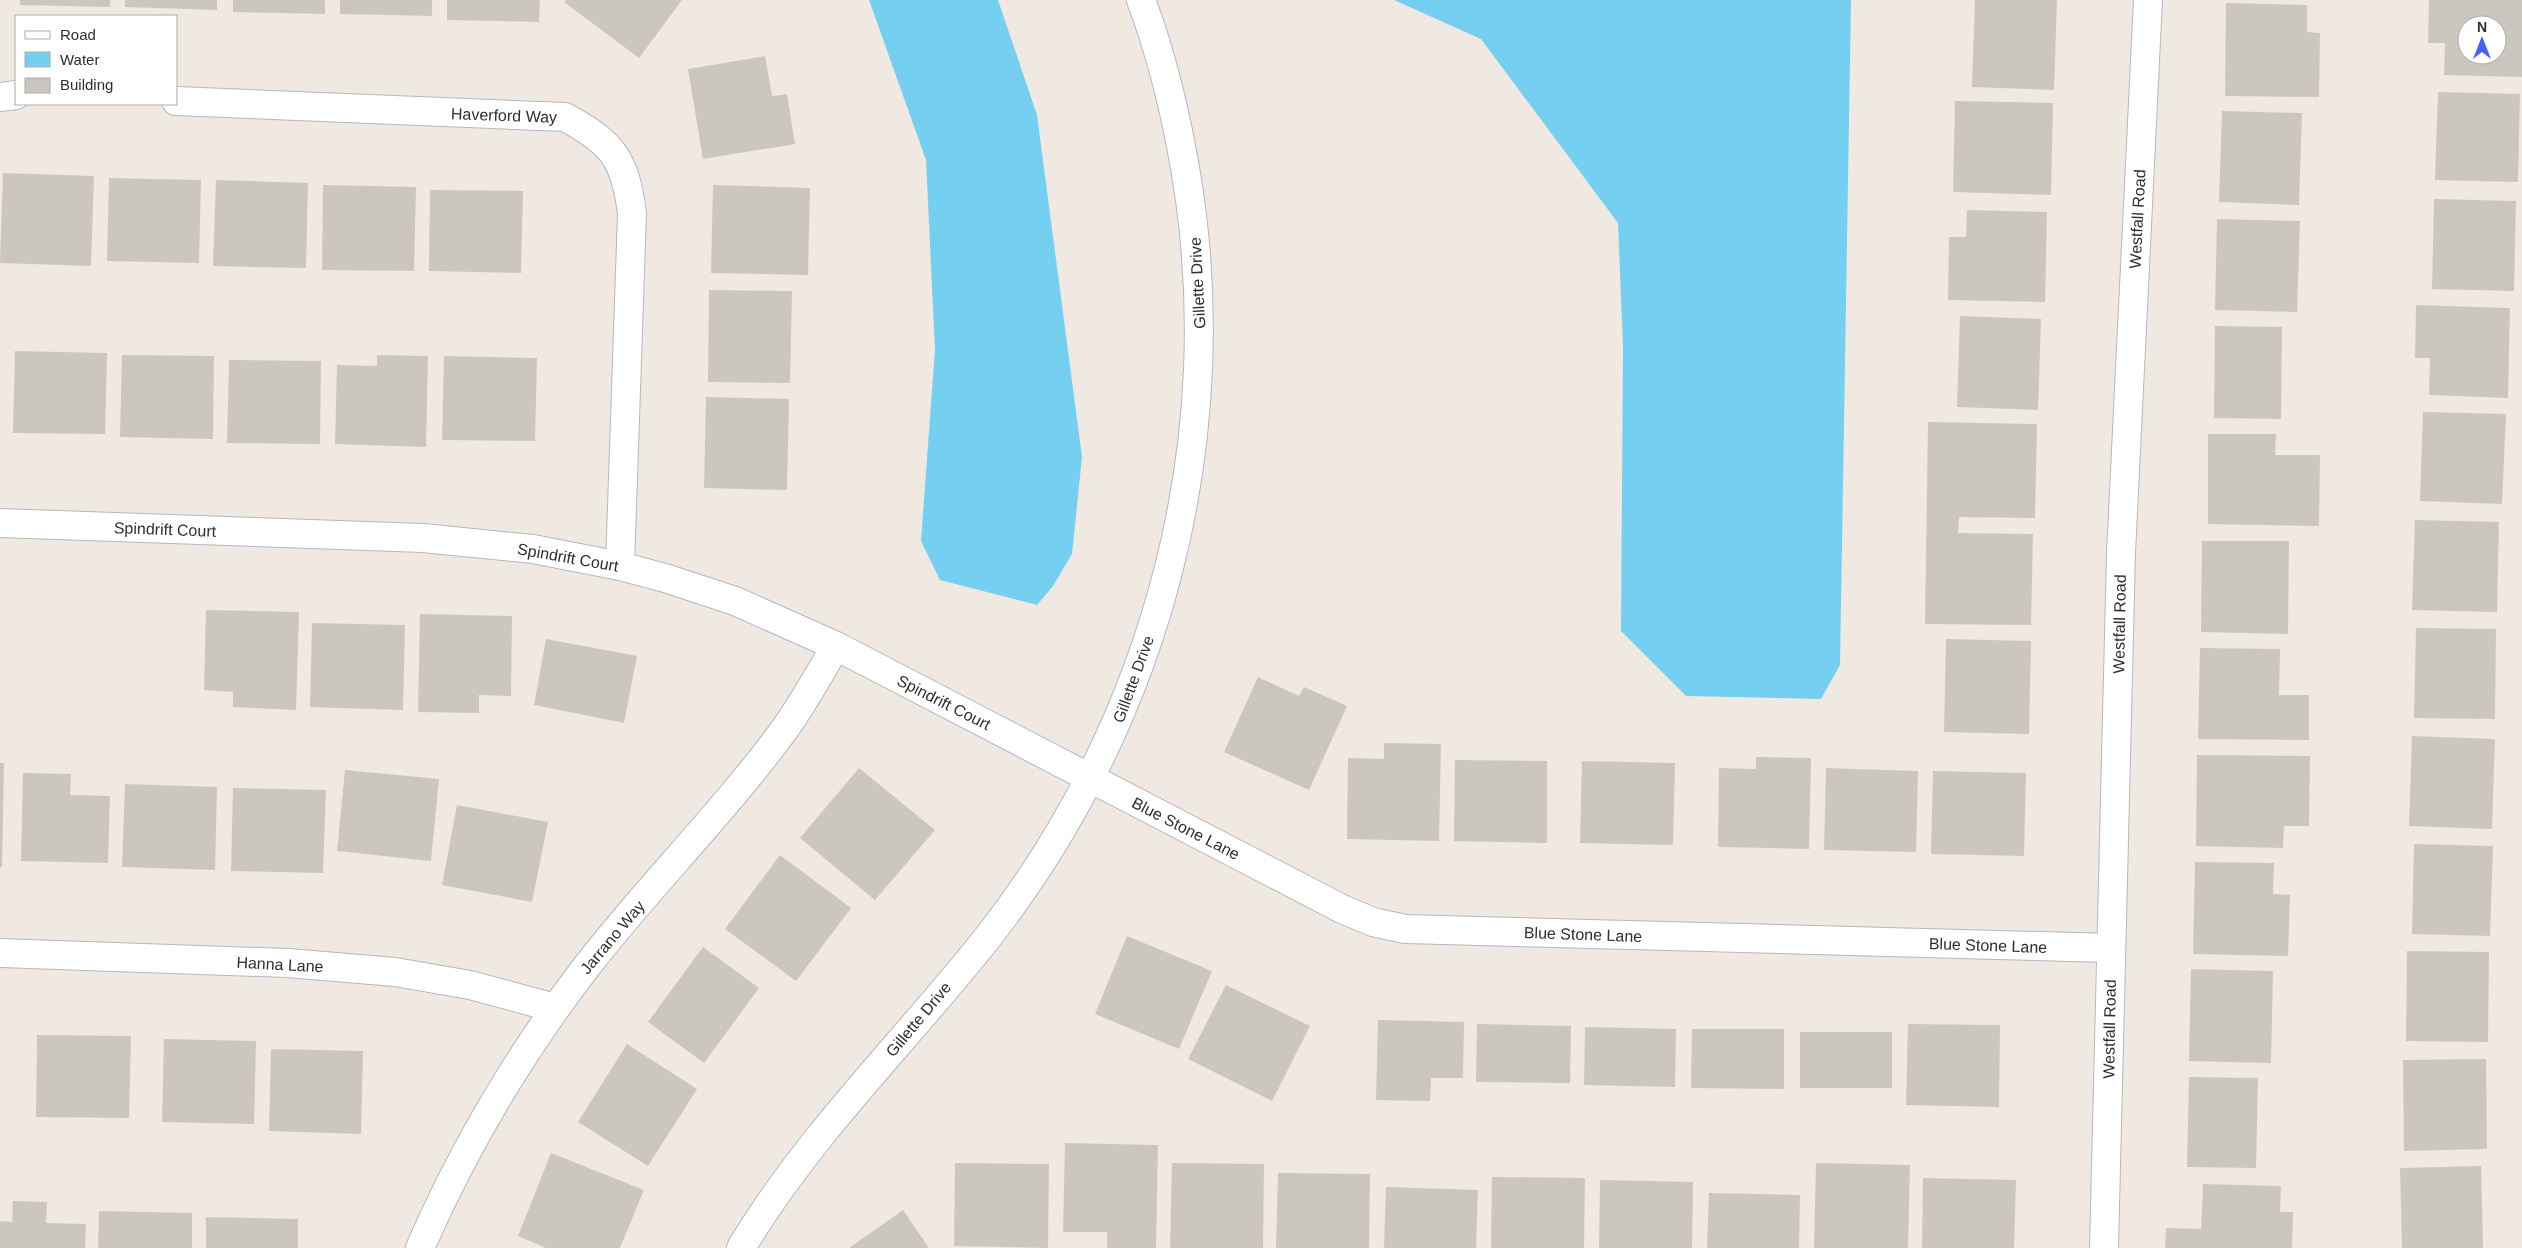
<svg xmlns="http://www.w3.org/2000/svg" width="2522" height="1248" font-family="Arial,sans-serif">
	<rect width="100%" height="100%" fill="#efe9e1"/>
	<g fill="#75cff0">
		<path d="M869,0H998L1037,115L1082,457L1072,554L1053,586L1037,605L940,580L921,541L935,349L926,160Z"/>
		<path d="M1394,0H1851L1840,665L1821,699L1686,696L1621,631L1623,346L1618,223L1481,39Z"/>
	</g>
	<g fill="#cbc7bf" fill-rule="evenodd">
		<path d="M20,0H110V7L20,5Z"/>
		<path d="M125,0H217V10L125,7Z"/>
		<path d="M233,0H325V14L233,12Z"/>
		<path d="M340,0H432V16L340,14Z"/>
		<path d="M447,0H540L539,22L447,20Z"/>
		<path d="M566,0H682L639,58L564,2Z"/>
		<path d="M1975,0H2057L2054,90L1972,87Z"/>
		<path d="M2429,0H2522V77L2444,75L2445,43H2428ZM2467,25H2497V55H2467Z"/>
		<path d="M2226,3L2307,5V32L2320,33L2319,97L2225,96Z"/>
		<path d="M765,56L772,96L787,94L795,144L703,159L688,69Z"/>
		<path d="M2438,92L2520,94L2518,182L2435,180Z"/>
		<path d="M1955,101L2053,103L2051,195L1953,192Z"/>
		<path d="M2222,111L2302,113L2299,205L2219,202Z"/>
		<path d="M3,173L94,176L91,266L0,263Z"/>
		<path d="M109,178L201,180L199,263L107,261Z"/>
		<path d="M216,180L308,183L306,268L213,266Z"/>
		<path d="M323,185L416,187L414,271L322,270Z"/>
		<path d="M713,185L810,188L808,275L711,273Z"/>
		<path d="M430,190L523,191L521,273L429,271Z"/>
		<path d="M2434,199L2516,201L2514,291L2432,289Z"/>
		<path d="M1967,210L2047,212L2045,302L1948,300L1949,237H1966Z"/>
		<path d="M2217,219L2300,221L2297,312L2215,310Z"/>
		<path d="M709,290L792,291L790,383L708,382Z"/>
		<path d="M2416,305L2510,308L2508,398L2429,395L2430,358H2415Z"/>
		<path d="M1960,316L2041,319L2038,410L1957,407Z"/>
		<path d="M2215,326L2282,327L2281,419L2214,418Z"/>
		<path d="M15,351L107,353L105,434L13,433Z"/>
		<path d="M122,355L214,356L213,439L120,437Z"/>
		<path d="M377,355L428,356L426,447L335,444L337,365L377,366Z"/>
		<path d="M444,356L537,358L535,441L442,440Z"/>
		<path d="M229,360L321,361L320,444L227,443Z"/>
		<path d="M706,397L789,399L787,490L704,488Z"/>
		<path d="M2423,412L2506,414L2502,504L2420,501Z"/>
		<path d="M1928,422L2037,424L2035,518L1959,517L1958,533L2033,534L2031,625L1925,624Z"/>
		<path d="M2208,434H2276L2275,455H2320L2319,526L2208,524Z"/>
		<path d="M2415,520L2499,522L2497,612L2412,610Z"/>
		<path d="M2202,541H2289L2288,634L2201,632Z"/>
		<path d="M206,610L299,612L296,710L233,707V692L204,690Z"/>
		<path d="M420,614L512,616L511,696L479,695V713L418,712Z"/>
		<path d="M312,623L405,625L403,710L310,707Z"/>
		<path d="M2416,628L2496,629L2495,719L2414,718Z"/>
		<path d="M546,639L637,656L624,723L534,705Z"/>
		<path d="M1946,639L2031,641L2029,734L1944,732Z"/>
		<path d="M2200,648L2280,649L2279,695H2309V740L2198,739Z"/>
		<path d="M1258,677L1299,696L1304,687L1347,706L1309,790L1224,752Z"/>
		<path d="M2412,736L2495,739L2492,829L2409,826Z"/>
		<path d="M1384,743L1441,744L1439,841L1347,839L1348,758L1384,759Z"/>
		<path d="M2197,755L2310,756L2309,826H2284L2283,848L2196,846Z"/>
		<path d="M1756,757L1811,758L1809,849L1718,847L1719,768L1756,769Z"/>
		<path d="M1455,760L1547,761V843L1454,841Z"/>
		<path d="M1582,761L1675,763L1673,845L1580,843Z"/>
		<path d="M0,763H4L2,867H0Z"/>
		<path d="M859,768L935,830L875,900L800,838Z"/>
		<path d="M1826,768L1918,771L1916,852L1824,850Z"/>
		<path d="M345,770L439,779L431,861L337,851Z"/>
		<path d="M1933,771L2026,773L2024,856L1931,854Z"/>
		<path d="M23,773L71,774L70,795L110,796L108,863L21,861Z"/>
		<path d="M125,784L217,787L215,870L122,867Z"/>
		<path d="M233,788L326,790L323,873L231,871Z"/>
		<path d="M457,805L548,822L532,902L442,885Z"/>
		<path d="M2414,844L2493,846L2490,936L2412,934Z"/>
		<path d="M780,855L851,908L796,981L725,929Z"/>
		<path d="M2195,862L2274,863L2273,894L2290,895L2288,956L2193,954Z"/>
		<path d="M1127,936L1212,971L1179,1049L1095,1014Z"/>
		<path d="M703,947L759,988L704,1063L648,1022Z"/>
		<path d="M2407,951L2489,952L2488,1042L2406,1041Z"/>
		<path d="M2191,969L2273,971L2271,1063L2189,1061Z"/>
		<path d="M1226,985L1310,1026L1272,1101L1188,1059Z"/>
		<path d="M1378,1020L1464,1022L1463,1078H1431L1430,1101L1376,1100Z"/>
		<path d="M1477,1024L1571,1026L1570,1083L1476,1082Z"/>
		<path d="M1908,1024L2000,1025L1999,1107L1906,1105Z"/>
		<path d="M1585,1027L1676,1029L1675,1087L1584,1085Z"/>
		<path d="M1692,1029H1784V1089L1691,1088Z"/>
		<rect x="1800" y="1032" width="92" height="56"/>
		<path d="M37,1035L131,1036L129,1118L36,1117Z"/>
		<path d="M164,1039L256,1041L254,1124L162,1122Z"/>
		<path d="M627,1044L697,1089L648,1166L578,1122Z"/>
		<path d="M271,1049L363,1051L361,1134L269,1131Z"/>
		<path d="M2486,1059L2487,1149L2404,1151L2403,1060Z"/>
		<path d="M2189,1077L2258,1078L2256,1168L2187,1167Z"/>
		<path d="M1065,1143L1158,1145L1156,1248H1107V1232H1063Z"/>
		<path d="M551,1153L644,1190L620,1248H546L518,1236Z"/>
		<path d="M955,1163L1049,1164L1048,1248L954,1246Z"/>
		<path d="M1172,1163L1264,1164L1263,1248H1170Z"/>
		<path d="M1816,1163L1910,1165L1908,1248H1814Z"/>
		<path d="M2481,1166L2483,1248H2402L2400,1168Z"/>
		<path d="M1278,1173L1370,1174L1369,1248H1276Z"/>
		<path d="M1492,1177L1585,1178L1584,1248H1491Z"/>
		<path d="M1923,1178L2016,1180L2014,1248H1922Z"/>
		<path d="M1600,1180L1693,1182L1692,1248H1599Z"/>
		<path d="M2203,1184L2281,1186L2280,1212H2293L2292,1248H2165L2166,1228L2201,1229Z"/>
		<path d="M1386,1187L1478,1190L1476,1248H1384Z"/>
		<path d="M1709,1193L1800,1195L1799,1248H1707Z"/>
		<path d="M13,1201L47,1202L46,1223L86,1224L85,1248H0V1221L12,1222Z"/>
		<path d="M903,1210L929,1248H849Z"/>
		<path d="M99,1211L192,1213V1248H98Z"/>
		<path d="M206,1217L298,1219V1248H206Z"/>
	</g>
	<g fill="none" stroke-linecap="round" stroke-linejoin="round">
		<defs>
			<g id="street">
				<path d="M0,97L16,95"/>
				<path d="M176,101L565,117C613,143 625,159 632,213L620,566"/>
				<path d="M0,523L423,538L533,549L620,566L665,578L735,601L836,646L1342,909L1373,922L1405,929L2111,948"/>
				<path d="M0,953L288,963L395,972L470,985L555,1008"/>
				<path d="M420,1248C464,1147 520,1053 587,966C650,885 723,813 784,730C803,704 819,674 836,646"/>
				<path d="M741,1248C810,1133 906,1041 988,937C1159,719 1233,434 1184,162C1174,106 1161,53 1141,0"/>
				<path d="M2104,1248L2121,553L2148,0"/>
			</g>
		</defs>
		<use href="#street" stroke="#b4b7c1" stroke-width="30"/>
		<use href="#street" stroke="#fff" stroke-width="28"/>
	</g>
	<g text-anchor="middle" stroke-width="4" stroke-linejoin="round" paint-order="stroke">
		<g font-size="16" fill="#2e2e2e" stroke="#fff">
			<text transform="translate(504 115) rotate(2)" y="6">Haverford Way</text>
			<text transform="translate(2137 219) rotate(-87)" y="6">Westfall Road</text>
			<text transform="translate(1197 283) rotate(-93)" y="6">Gillette Drive</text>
			<text transform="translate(165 529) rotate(2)" y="6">Spindrift Court</text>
			<text transform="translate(568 557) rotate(10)" y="6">Spindrift Court</text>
			<text transform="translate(2119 624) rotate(-89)" y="6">Westfall Road</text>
			<text transform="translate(1133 679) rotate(-70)" y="6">Gillette Drive</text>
			<text transform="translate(944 702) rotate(27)" y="6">Spindrift Court</text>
			<text transform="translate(1186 828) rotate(27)" y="6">Blue Stone Lane</text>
			<text transform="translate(1583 934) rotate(2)" y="6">Blue Stone Lane</text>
			<text transform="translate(612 937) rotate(-50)" y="6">Jarrano Way</text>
			<text transform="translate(1988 945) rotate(2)" y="6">Blue Stone Lane</text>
			<text transform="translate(280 964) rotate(3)" y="6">Hanna Lane</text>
			<text transform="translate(918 1019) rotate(-50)" y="6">Gillette Drive</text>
			<text transform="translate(2109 1029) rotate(-89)" y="6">Westfall Road</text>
		</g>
	</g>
	<rect x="15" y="15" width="162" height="90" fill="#ffffff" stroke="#ababab"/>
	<rect x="25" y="31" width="25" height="8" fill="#ffffff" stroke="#ababab"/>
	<text x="60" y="40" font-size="15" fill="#2e2e2e">Road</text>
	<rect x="25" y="52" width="25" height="15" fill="#75cff0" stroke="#ababab"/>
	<text x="60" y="65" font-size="15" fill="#2e2e2e">Water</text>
	<rect x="25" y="78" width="25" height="15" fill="#cbc7bf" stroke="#ababab"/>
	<text x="60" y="90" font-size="15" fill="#2e2e2e">Building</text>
	<g transform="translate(2482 40)"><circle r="24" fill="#ffffff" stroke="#ababab"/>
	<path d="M0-4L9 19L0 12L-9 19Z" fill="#4264fb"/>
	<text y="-8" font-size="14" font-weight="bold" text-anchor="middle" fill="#2e2e2e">N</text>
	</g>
</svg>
